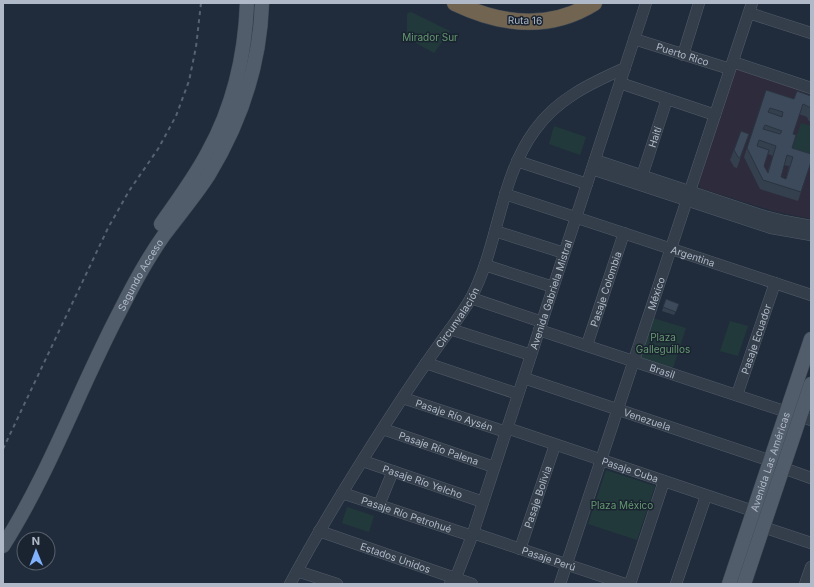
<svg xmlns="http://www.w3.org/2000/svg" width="814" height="587" font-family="Inter,sans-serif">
	<rect width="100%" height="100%" fill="#202c3b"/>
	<path fill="#2e2c3c" d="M735,66L811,90V219L773,211L700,188L699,183Z"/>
	<g fill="#22393c">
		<path d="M411,12L450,31L434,53L407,38V15L408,13Z"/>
		<path d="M801,123L811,126V158L791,152Z"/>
		<path d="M554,126L586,137L580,155L549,144Z"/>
		<path d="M653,318L686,328L673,368L640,358Z"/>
		<path d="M730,321L748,326L738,356L720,351Z"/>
		<path d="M606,470L655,486L637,540L588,524Z"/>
		<path d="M347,507L374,516L369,532L342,523Z"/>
	</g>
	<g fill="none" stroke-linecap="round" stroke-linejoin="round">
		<defs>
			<g id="minor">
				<path d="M749,13L811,33"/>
				<path id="s1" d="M634,39L730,69"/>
				<path d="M683,55L699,3"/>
				<path d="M733,62L811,88"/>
				<path d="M620,83L715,115"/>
				<path d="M595,160L764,216L784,221L811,226"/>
				<path d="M517,161L587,184"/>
				<path d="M592,169L771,228L811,235"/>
				<path id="s2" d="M642,176L667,99"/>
				<path id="s3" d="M505,194L811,295"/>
				<path d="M495,231L564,253"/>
				<path d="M485,265L553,287"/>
				<path d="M471,298L542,322"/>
				<path d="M450,329L531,355"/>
				<path id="s4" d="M539,330L787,412"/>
				<path id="s5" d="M587,345L624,233"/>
				<path d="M426,363L518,394"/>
				<path id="s6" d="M524,378L765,459L783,468L811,478"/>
				<path id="s7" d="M737,395L775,283"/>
				<path id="s8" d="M403,398L506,432"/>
				<path d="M800,416L811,420"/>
				<path id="s9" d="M507,428L753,511"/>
				<path id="s10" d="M383,429L494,467"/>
				<path id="s11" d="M363,461L483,502"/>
				<path id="s12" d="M342,493L472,536"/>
				<path d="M379,505L393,471"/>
				<path d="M763,527L811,543"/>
				<path id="s13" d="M319,531L472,584"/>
				<path id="s14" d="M473,533L625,584"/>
				<path id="s15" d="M520,549L555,445"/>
				<path d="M297,571L337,584"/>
				<path id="s16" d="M290,584C324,520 363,458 403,397C415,379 428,360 441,342C451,328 462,314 471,298C499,245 499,179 535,130C557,99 591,83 625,68"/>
				<path id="s17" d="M450,584L458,572L472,536L646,3"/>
				<path id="s18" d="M560,584L752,3"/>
				<path d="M630,584L664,481"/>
				<path d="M676,584L706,496"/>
				<path d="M805,584L811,567"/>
			</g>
			<g id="major">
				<path d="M161,224C177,201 195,177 208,152C234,105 245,56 247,3"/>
				<path id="s19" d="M3,546C50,472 79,389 120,311C133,285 147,259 164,235C179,215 195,196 208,176C241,122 260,66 262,3"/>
				<path id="s20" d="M729,584L811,339"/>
				<path d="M744,584L811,384"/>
			</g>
			<path id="highway" d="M455,3C501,25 549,31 594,3"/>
		</defs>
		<use href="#minor" stroke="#525c69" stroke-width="12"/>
		<use href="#major" stroke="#3e4754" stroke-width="15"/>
		<use href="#highway" stroke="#3f4956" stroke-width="17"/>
		<use href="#minor" stroke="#343e4b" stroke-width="11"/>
		<use href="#major" stroke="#525d6b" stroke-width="14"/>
		<use href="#highway" stroke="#716451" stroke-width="16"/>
		<path stroke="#566272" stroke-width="2" stroke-dasharray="4 4" stroke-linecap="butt" d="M3,449L108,228L129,191L158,149L176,116L189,81L196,47L201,3"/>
	</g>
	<g fill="#34404e" fill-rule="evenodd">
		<path d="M766,90L794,99L797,91L811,96V122L809,121L807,117L799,114L793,134L792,148L801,192L798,201L760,189L744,157ZM768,154L773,156L767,173L764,166ZM784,165L789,166L786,179L781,177Z"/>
		<path d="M741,131L749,134L737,168L734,167L730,160Z"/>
		<path d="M666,299L679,304L674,315L662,311Z"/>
	</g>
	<g fill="#3c4a5b" stroke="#2a3440" fill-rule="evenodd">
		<path d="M766,90L794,99L797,91L811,96V108L803,104L793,134L796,135L792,148L811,154V162L801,192L763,180L747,148ZM770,108L783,112L782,117L768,112ZM765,125L782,131L780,134L763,129ZM759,140L776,146L768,173L764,166L769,150L757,146ZM787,155L793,157L786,179L781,177Z"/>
		<path d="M741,131L749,134L740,158L738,157L734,150Z"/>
		<path d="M666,299L679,304L676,312L663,307Z"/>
	</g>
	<g text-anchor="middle" stroke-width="3" stroke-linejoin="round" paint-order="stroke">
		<g font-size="10" fill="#afb9c7" stroke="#1a2330">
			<text transform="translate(525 20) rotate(1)" y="4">Ruta 16</text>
			<text dy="4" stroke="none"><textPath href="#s1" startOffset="51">Puerto Rico</textPath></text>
			<text dy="4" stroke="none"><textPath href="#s2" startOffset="41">Haití</textPath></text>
			<text dy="4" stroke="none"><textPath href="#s3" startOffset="198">Argentina</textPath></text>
			<text dy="4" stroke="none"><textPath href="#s19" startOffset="304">Segundo Acceso</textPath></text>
			<text dy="4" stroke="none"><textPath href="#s5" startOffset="59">Pasaje Colombia</textPath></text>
			<text dy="4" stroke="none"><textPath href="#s18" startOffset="306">México</textPath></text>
			<text dy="4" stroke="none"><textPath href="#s17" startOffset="307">Avenida Gabriela Mistral</textPath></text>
			<text dy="4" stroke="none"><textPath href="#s16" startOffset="315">Circunvalación</textPath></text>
			<text dy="4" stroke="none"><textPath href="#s7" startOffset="59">Pasaje Ecuador</textPath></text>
			<text dy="4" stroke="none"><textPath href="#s4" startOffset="130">Brasil</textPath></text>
			<text dy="4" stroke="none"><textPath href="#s8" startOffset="54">Pasaje Río Aysén</textPath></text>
			<text dy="4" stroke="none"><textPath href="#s6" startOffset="130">Venezuela</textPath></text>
			<text dy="4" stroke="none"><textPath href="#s10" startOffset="59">Pasaje Río Palena</textPath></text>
			<text dy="4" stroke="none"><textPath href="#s20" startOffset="129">Avenida Las Américas</textPath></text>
			<text dy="4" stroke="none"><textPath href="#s9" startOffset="130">Pasaje Cuba</textPath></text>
			<text dy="4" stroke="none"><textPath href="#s11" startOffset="63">Pasaje Río Yelcho</textPath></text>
			<text dy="4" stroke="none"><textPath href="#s15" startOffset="55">Pasaje Bolivia</textPath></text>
			<text dy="4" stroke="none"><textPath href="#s12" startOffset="68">Pasaje Río Petrohué</textPath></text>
			<text dy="4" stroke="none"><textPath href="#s13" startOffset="81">Estados Unidos</textPath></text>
			<text dy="4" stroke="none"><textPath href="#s14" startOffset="80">Pasaje Perú</textPath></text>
		</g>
		<g font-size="10" fill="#659970" stroke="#1a2330">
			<text x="430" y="41">Mirador Sur</text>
			<text x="663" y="341">Plaza<tspan x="663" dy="12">Galleguillos</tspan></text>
			<text x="622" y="509">Plaza México</text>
		</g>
	</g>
	<rect width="814" height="587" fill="none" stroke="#afb9c7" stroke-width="8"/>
	<g transform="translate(36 551) rotate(359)"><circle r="19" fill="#1a2330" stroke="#565f6c"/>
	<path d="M0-3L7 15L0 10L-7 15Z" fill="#7fb1fd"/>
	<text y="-6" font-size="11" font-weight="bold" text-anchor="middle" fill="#afb9c7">N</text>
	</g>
</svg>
